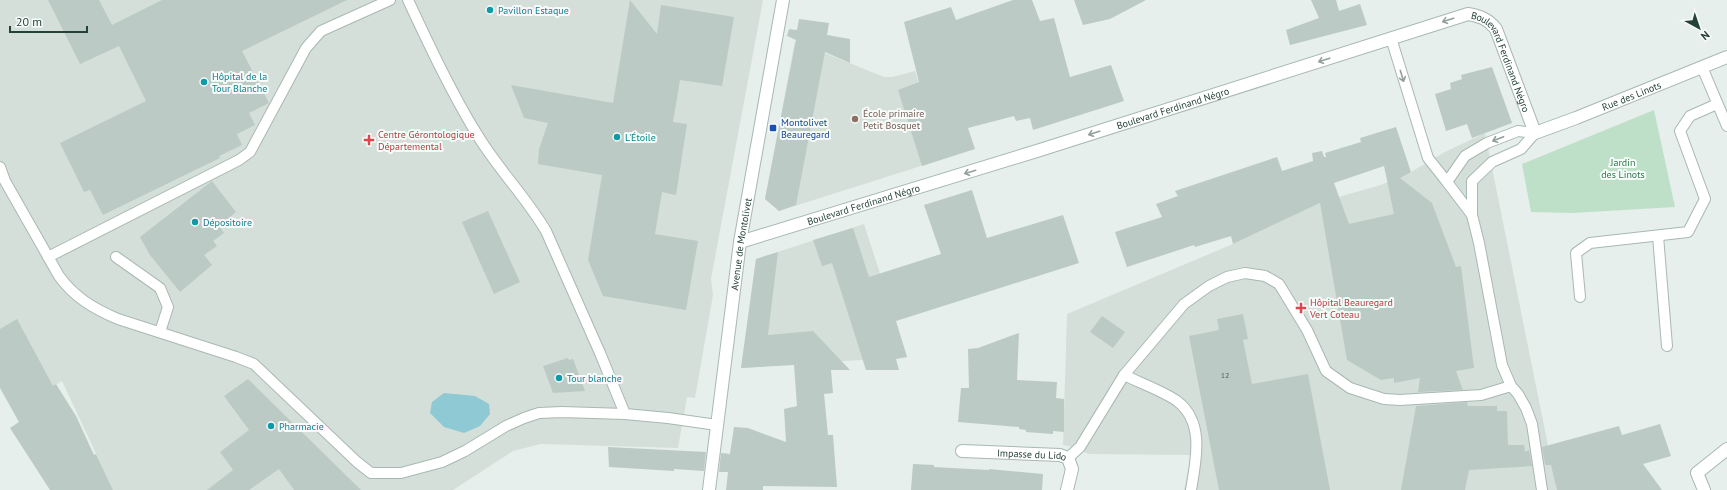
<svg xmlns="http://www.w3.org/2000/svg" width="1727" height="490" font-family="'PT Sans',sans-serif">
	<rect width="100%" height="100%" fill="#e6efeb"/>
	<g fill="#d4dfda">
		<path d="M0,0H763L711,279L713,295L695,398L687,397L678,448L541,444L513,451L453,490H113L62,381L38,395L0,330Z"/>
		<path d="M795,41L884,77H892L915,71L943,159L779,211L765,199Z"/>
		<path d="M1485,133L1557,490H1184L1191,455L1089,454L1076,448L1063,445L1067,314L1233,244L1324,201L1381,185L1411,172L1445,152Z"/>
		<path d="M864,224L907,357L741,368L756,259Z"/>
	</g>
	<path fill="#bfe0c8" d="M1654,110L1675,207L1572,213L1531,212L1522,164Z"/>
	<path fill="#8ec9d4" d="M444,393L475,396L489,404L490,414L480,426L464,433L444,427L430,413L432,402Z"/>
	<g fill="#bbcac4" fill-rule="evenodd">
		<path d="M48,0H99L112,25L162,0H347L242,51L269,103L249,113L255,125L237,134L242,145L219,156L220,158L103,215L90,190L84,192L60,143L146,101L119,46L80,64Z"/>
		<path d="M630,0L657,34L661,5L734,17L722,86L680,80L673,122L687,124L676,195L662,192L655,234L698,241L686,310L603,296L588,260L602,175L538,164L539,149L548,123L524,118L511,85L613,103Z"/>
		<path d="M1013,0H1032L1040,21L1054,18L1070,77L1111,65L1124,101L1033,130L1030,118L1016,121L1014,116L968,128L975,149L922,166L898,90L919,82L904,22L951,7L956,20Z"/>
		<path d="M1074,0H1146L1110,19L1083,25Z"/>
		<path d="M1311,0H1336L1339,11L1360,4L1367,25L1290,45L1286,30L1319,18Z"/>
		<path d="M799,19L829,23L827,35L850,39V63L825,52L796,205L779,211L765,199L796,40L787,36L789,29L797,30Z"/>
		<path d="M1492,67L1512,123L1472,138L1467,124L1446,131L1435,94L1451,89L1450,83L1462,79L1461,75Z"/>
		<path d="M1396,127L1411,172L1400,178L1432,203L1456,267L1461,266L1474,368L1456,371L1463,390L1418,392L1420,378L1394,383V378L1381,380L1347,360L1320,203L1233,244L1231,236L1195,247L1194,245L1127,267L1115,232L1162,217L1156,204L1178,196L1175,191L1277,157L1282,171L1313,161L1312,153L1322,151L1324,157H1326L1325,153L1361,142L1360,138ZM1384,166L1394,214L1349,224L1334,183Z"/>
		<path d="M212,181L236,212L219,226L224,233L213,241L217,246L204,255L212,265L180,292L150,255L140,237Z"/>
		<path d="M972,190L987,238L1063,215L1079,263L896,321L907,357L896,359L899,370H866L832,263L822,266L813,240L853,228L869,277L941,254L924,205Z"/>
		<path d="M488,211L520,282L494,294L462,222Z"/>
		<path d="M778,252L768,335L813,331L850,370H831L833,393L824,394L828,435H833L837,487L763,486V490H726L728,472H719L721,453L730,454L729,460L734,427L748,428L786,442L784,409L797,406L794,365L741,368L756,259Z"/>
		<path d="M1243,314L1248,339L1243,340L1252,384L1308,374L1330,490H1219L1189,336L1219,330L1217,319Z"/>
		<path d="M1102,316L1125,332L1113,348L1090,332Z"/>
		<path d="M17,319L53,386L56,384L76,416L94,455L96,454L113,490H50L10,428L19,422L0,388V329Z"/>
		<path d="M1019,333L1017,380L1057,382L1056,398L1064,399V432L1053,431V434L1026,432V430L1019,429V427L958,422L961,388H969L968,349L978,348Z"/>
		<path d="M568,358L569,360L573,359L585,391L553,393L543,366Z"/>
		<path d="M248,379L361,490H294L279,469L249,490H207L233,470L220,452L249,430L224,396Z"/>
		<path d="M1467,402L1468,406H1497V411H1507L1508,445H1524L1525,452L1529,450L1532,466L1469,470L1465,490H1401L1416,406Z"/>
		<path d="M1660,424L1671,456L1643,464L1662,490H1557L1551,465H1545L1542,447L1619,426L1622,435Z"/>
		<path d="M608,447L706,452L704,471L674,469V471L609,467Z"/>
		<path d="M913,464L934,465V467L989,470V469L1043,474L1042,490H911Z"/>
	</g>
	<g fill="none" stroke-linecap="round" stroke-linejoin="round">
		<defs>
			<g id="lane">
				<path d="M408,0C429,45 452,94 478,136C498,169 526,197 546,231L600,353L625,414L668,418L717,425"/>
				<path d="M1391,38L1428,158L1447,182"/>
				<path d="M1702,67L1727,126"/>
				<path d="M1535,133L1521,149L1492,162L1472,181V215L1479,243L1502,365L1511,386L1518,394L1526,408L1532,424L1542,490"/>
				<path d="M0,167L5,181L59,276C74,297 94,309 118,319L236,357L254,364L357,462L371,473H401L442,462L465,451L506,426L524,418L539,413L562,412L625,414"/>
				<path d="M1472,215L1447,182L1465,156L1487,143L1518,131L1535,133"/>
				<path d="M1658,236L1667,346"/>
				<path d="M48,257L239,160L250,152L306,48L321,31L390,0"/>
				<path d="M116,257L160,288L168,307L160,332"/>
				<path d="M1580,297L1576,253L1590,243L1688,232L1705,199L1680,131L1690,116L1717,104"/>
				<path d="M1124,375C1140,383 1163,391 1177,401C1205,422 1196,460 1191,490"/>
				<path d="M1068,458L1080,447L1124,375L1184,304L1209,286L1227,277L1245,273L1265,276L1279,284L1307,330L1326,371L1350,388L1384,399L1400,400L1481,395L1511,386"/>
			</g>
			<g id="street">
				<path id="s1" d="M740,242L1040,150L1468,14C1480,16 1488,19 1496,29L1535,133L1576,118L1727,57"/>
				<path id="s2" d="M962,451L1060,455L1068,458L1072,469L1067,490"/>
				<path id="s3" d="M709,490L740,242L783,0"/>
				<path d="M1704,490L1697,473L1727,449"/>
			</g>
		</defs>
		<use href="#lane" stroke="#a8b8b2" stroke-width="12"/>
		<use href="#street" stroke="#a8b8b2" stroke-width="14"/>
		<use href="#lane" stroke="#fff" stroke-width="10"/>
		<use href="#street" stroke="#fff" stroke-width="12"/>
	</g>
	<defs><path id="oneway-shaft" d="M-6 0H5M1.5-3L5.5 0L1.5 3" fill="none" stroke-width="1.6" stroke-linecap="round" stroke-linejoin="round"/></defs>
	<g stroke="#92a09c">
		<use href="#oneway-shaft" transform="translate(1448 20) rotate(162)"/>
		<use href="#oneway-shaft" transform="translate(1324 60) rotate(162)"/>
		<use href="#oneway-shaft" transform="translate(1402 76) rotate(73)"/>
		<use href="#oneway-shaft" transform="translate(1094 133) rotate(162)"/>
		<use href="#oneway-shaft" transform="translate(1498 139) rotate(159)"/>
		<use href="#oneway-shaft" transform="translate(970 172) rotate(163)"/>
	</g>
	<g fill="#0f9aa8" stroke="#f7fbf9" stroke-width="1.5">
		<circle cx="490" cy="10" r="4"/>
		<circle cx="204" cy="82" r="4"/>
		<circle cx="617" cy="137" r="4"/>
		<circle cx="195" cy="222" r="4"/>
		<circle cx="559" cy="378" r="4"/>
		<circle cx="271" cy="426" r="4"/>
	</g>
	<circle fill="#8d6e63" stroke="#f7fbf9" stroke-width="1.5" cx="855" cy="119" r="4"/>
	<rect fill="#1a4fb4" stroke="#f7fbf9" stroke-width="1.5" x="769" y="124" width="8" height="8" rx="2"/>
	<g fill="#e0444e" stroke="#f7fbf9" stroke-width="1.5">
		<path d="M367 134h4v4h4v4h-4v4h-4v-4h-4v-4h4z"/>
		<path d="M1299 302h4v4h4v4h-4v4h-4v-4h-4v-4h4z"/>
	</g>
	<g text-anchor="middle" stroke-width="4" stroke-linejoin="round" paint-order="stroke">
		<g font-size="8" fill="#4a645c">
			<text x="1225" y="378">12</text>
		</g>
		<g font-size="10" fill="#0d838f" stroke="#f7fbf9" text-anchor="start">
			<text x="498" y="14">Pavillon Estaque</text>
			<text x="212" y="80">Hôpital de la<tspan x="212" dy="12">Tour Blanche</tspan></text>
			<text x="625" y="141">L'Étoile</text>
			<text x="203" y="226">Dépositoire</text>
			<text x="567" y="382">Tour blanche</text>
			<text x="279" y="430">Pharmacie</text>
		</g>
		<g font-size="10" fill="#24423a" stroke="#f7fbf9">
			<text dy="4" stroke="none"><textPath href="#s1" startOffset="825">Boulevard Ferdinand Négro</textPath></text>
			<text dy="4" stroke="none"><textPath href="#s1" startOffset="1010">Rue des Linots</textPath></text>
			<text dy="4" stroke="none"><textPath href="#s1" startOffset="453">Boulevard Ferdinand Négro</textPath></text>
			<text dy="4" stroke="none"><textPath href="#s1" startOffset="129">Boulevard Ferdinand Négro</textPath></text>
			<text dy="4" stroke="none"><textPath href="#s3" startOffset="248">Avenue de Montolivet</textPath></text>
			<text dy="4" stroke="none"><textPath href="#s2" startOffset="70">Impasse du Lido</textPath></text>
		</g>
		<g font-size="10" fill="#785e54" stroke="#f7fbf9" text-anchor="start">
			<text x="863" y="117">École primaire<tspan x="863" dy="12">Petit Bosquet</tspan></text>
		</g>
		<g font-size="10" fill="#164399" stroke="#f7fbf9" text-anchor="start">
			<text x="781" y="126">Montolivet<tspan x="781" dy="12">Beauregard</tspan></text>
		</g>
		<g font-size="10" fill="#be3a42" stroke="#f7fbf9" text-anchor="start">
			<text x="378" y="138">Centre Gérontologique<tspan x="378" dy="12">Départemental</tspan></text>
			<text x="1310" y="306">Hôpital Beauregard<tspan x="1310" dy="12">Vert Coteau</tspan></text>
		</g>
		<g font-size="10" fill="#2d7a4b" stroke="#f7fbf9">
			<text x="1623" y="166">Jardin<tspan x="1623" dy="12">des Linots</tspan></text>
		</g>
	</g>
	<g transform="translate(1699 28) rotate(140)" stroke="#f7fbf9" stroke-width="3" paint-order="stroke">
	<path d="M0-3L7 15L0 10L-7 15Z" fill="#24423a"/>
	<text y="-6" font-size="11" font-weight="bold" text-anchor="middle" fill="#24423a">N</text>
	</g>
	<path d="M10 26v6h77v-6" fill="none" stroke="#24423a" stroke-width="2"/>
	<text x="16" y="26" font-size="12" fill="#24423a" stroke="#f7fbf9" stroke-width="3" paint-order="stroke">20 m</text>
</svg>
